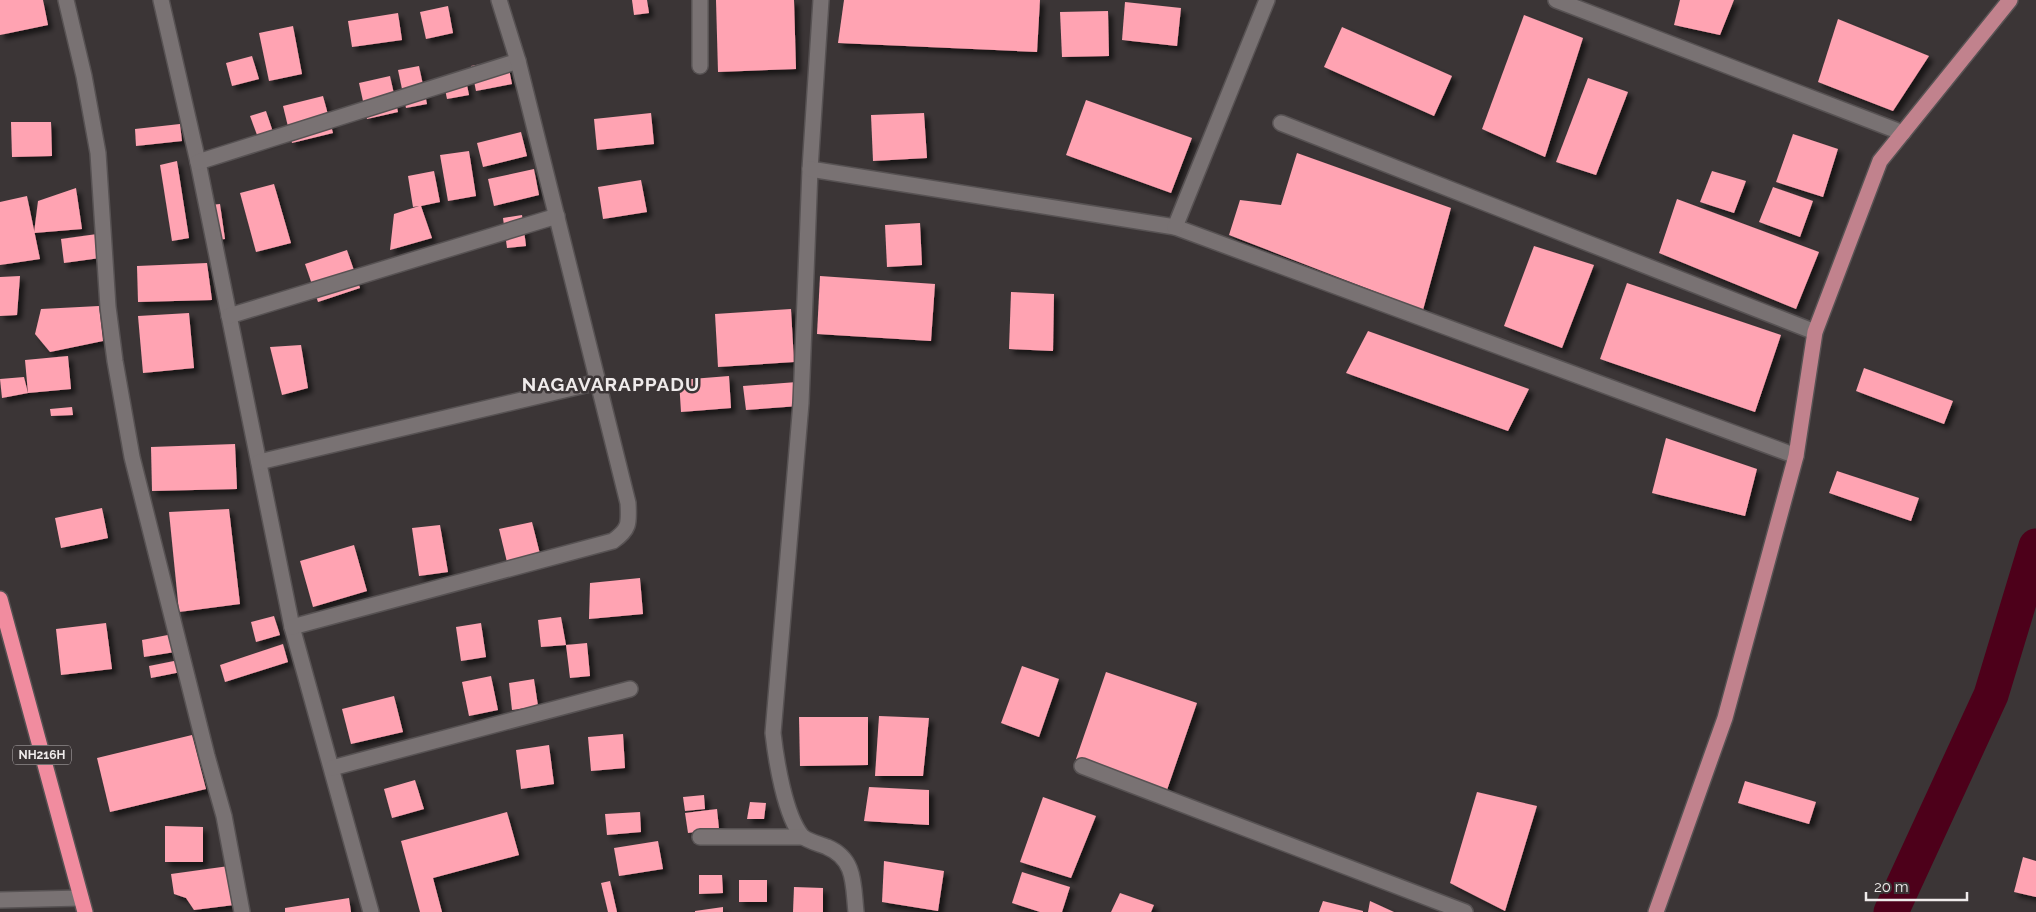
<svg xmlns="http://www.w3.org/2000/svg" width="2036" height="912" font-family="Raleway,sans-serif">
	<defs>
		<filter id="shadow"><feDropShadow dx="4.5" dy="4.5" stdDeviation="2.5" flood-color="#0009"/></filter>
	</defs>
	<rect width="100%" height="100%" fill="#3b3536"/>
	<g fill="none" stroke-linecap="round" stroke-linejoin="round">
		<path stroke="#4d001a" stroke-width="35" d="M1891,912L1991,695L2036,546"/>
	</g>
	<g fill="#ffa3b2" filter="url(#shadow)">
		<path d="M0,0H43L48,25L0,35Z"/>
		<path d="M632,0H647L649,13L634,15Z"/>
		<path d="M716,0H794L796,69L718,72Z"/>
		<path d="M844,0H1040L1037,52L838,43Z"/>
		<path d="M1680,0H1734L1720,35L1674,25Z"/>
		<path d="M1125,2L1181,8L1177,46L1122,40Z"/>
		<path d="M448,6L453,33L426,39L420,12Z"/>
		<path d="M1108,11L1109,56L1062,57L1060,12Z"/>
		<path d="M398,13L402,40L352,47L348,21Z"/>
		<path d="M1524,15L1583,38L1545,157L1482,129Z"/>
		<path d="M1838,19L1929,56L1893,111L1818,82Z"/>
		<path d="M293,26L302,74L269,81L259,33Z"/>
		<path d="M1342,27L1452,76L1434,116L1324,67Z"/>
		<path d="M252,56L259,79L232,86L226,63Z"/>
		<path d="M507,59L512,84L476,91L471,66Z"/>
		<path d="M419,66L427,104L406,108L398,70Z"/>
		<path d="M465,75L469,95L447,99L443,79Z"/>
		<path d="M390,76L398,112L367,119L359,83Z"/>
		<path d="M1588,78L1628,92L1596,175L1556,162Z"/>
		<path d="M323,96L333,133L292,143L283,106Z"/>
		<path d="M1086,100L1192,138L1171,193L1066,155Z"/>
		<path d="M266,111L275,138L260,143L250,116Z"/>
		<path d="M651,113L654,144L597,150L594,119Z"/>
		<path d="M924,113L927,158L873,161L871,115Z"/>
		<path d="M11,122H51L52,156L12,157Z"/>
		<path d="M180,124L182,141L136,146L135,129Z"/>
		<path d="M521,132L527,156L483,167L477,143Z"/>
		<path d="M1793,134L1838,149L1823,197L1776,182Z"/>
		<path d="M469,151L476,196L448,201L440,155Z"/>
		<path d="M1297,153L1451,208L1423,310L1229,235L1240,200L1281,205Z"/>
		<path d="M177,161L189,238L172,241L160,165Z"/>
		<path d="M534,169L539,195L494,206L488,179Z"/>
		<path d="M434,171L440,202L421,206L432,238L390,250L394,214L419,206L413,207L408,176Z"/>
		<path d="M1712,171L1746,181L1734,213L1700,202Z"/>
		<path d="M641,180L647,212L603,219L598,187Z"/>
		<path d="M274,184L291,243L256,252L240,193Z"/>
		<path d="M1773,187L1813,201L1800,237L1759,222Z"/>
		<path d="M76,188L82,229L34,233L38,201Z"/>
		<path d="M27,196L40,259L0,265V202Z"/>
		<path d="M1677,199L1819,252L1796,309L1659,253Z"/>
		<path d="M220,204L225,239L214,240L210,205Z"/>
		<path d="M522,215L526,246L507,248L503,218Z"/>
		<path d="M920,223L922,265L887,267L885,225Z"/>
		<path d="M97,234L100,258L64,263L61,239Z"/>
		<path d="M1534,246L1594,265L1562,348L1504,326Z"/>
		<path d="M347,250L360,288L318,302L305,264Z"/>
		<path d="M207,263L212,300L138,302L137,266Z"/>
		<path d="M20,276L17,315L0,316V277Z"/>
		<path d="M820,276L935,284L931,341L817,334Z"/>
		<path d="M1627,283L1781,335L1755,412L1600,359Z"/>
		<path d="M1011,292L1054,294L1053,351L1009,349Z"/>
		<path d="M99,306L103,341L50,352L35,334L41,309Z"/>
		<path d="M791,309L794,362L718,367L715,314Z"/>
		<path d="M189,313L194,368L143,373L138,316Z"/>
		<path d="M1368,331L1529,389L1508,431L1346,373Z"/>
		<path d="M301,345L308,388L282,395L270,347Z"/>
		<path d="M68,356L71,389L28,393L25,360Z"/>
		<path d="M1864,368L1953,401L1944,424L1856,391Z"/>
		<path d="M729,376L731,408L681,412L679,380Z"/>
		<path d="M24,377L28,393L2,398L0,379Z"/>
		<path d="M797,382L799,406L746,410L743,386Z"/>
		<path d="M72,407L73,415L51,416L50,409Z"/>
		<path d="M1666,438L1757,469L1745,516L1652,493Z"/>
		<path d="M235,444L237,489L152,491L151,447Z"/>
		<path d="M1837,471L1919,498L1911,521L1829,493Z"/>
		<path d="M102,508L108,538L61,548L55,518Z"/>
		<path d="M229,509L240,604L179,612L169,512Z"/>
		<path d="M532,522L540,554L507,562L499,529Z"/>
		<path d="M440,525L448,572L419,576L412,528Z"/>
		<path d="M354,545L367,591L313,607L300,561Z"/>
		<path d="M640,578L643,614L589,619L590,583Z"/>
		<path d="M274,616L280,635L256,642L251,622Z"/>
		<path d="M561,617L566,645L541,647L538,620Z"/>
		<path d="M106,623L112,669L61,675L56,629Z"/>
		<path d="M481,623L486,657L461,661L456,627Z"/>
		<path d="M178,633L181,651L144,657L142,640Z"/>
		<path d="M587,643L590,676L570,678L566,645Z"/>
		<path d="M283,644L288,662L225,682L220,665Z"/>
		<path d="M184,659L186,671L151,678L149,666Z"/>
		<path d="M1022,666L1059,679L1039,737L1001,723Z"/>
		<path d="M1106,672L1197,703L1167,790L1076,759Z"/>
		<path d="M491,676L498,710L469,716L462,682Z"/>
		<path d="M534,679L538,706L512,710L509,683Z"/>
		<path d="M394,696L403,732L351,744L342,709Z"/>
		<path d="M879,716L929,718L923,776H875Z"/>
		<path d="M799,717H868V765L800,766Z"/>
		<path d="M623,734L625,768L591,771L588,737Z"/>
		<path d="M192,735L206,789L110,812L97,758Z"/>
		<path d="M549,745L554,784L521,789L516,750Z"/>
		<path d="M415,780L424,809L392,818L384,789Z"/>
		<path d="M1745,781L1816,802L1809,824L1738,803Z"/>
		<path d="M869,787L929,790V825L864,821Z"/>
		<path d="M1477,792L1537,806L1505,911L1450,883Z"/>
		<path d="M704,795L705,809L685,811L683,797Z"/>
		<path d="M1043,797L1096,816L1071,878L1020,862Z"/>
		<path d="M750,802L766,803L764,819H747Z"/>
		<path d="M717,809L719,829L688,833L685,813Z"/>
		<path d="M507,812L519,855L433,878L442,912H420L401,841Z"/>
		<path d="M640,812L641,832L607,835L605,814Z"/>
		<path d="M165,826L203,827V862H165Z"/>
		<path d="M658,841L663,869L619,876L614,848Z"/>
		<path d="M2023,857L2036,861V897L2014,892Z"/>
		<path d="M884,861L944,871L938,911L882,902Z"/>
		<path d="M229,866L234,905L194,910L186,898L174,894L171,874Z"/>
		<path d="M1022,872L1070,887L1062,912H1040L1012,903Z"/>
		<path d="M699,875H722L723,893L699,894Z"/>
		<rect x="739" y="880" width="28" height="22"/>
		<path d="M610,881L617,912H608L601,883Z"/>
		<path d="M794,887L823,888V912H793Z"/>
		<path d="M1120,893L1154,905L1151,912H1111Z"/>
		<path d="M349,898L351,912H285V908Z"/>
		<path d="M1323,901L1363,911V912H1319Z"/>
		<path d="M1370,901L1394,912H1368Z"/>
		<path d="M723,907V912H695V911Z"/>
	</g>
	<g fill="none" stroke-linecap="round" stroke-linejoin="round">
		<defs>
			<g id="minor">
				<path d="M66,0L84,76L98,153L108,307L115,361L132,457L207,756L224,816L242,912"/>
				<path d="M161,0L198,162L292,627L371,912"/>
				<path d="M700,0V66"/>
				<path d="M821,0L810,169L801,403L773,733C776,760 785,816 802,836C807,841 820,844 827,847C856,859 853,885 856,912"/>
				<path d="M1556,0L1903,133"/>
				<path d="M1281,123L1815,332"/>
				<path d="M198,162L518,61"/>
				<path d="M810,169L1175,227L1796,456"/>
				<path d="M1175,227L1267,0"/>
				<path d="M229,316L557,216"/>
				<path d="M259,462L598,382"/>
				<path d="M292,627L613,541C630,529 629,523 628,503L518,61L499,0"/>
				<path d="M1082,766L1465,912"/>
				<path d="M332,768L630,689"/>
				<path d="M700,837H803"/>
				<path d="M0,900L81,898"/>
			</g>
			<path id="major" d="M1656,912L1725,718L1796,456L1815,332L1880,161L2010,0"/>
			<path id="highway" d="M0,599L85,912"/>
		</defs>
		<use href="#minor" stroke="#575253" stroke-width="18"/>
		<use href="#major" stroke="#575253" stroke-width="18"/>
		<use href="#highway" stroke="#575253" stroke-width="18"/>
		<use href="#minor" stroke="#797273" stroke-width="15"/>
		<use href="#major" stroke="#c1828d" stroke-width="15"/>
		<use href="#highway" stroke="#f18c9f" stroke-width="15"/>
	</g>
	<g text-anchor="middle" stroke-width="5" stroke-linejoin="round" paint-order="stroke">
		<rect fill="#3b3536" stroke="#b9b4b5" stroke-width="1" x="13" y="745.5" width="58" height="19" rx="4"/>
		<g font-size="12" font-weight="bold" fill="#efebeb">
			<text x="42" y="759">NH216H</text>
		</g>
		<g font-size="19" font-weight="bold" letter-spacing="1" fill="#efebeb" stroke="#3b3536">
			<text x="611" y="391">NAGAVARAPPADU</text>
		</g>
	</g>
	<path d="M1866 892v8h101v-8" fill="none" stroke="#efebeb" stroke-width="2.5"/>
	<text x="1874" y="892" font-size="15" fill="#efebeb" stroke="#3b3536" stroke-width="4" paint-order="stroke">20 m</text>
</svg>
